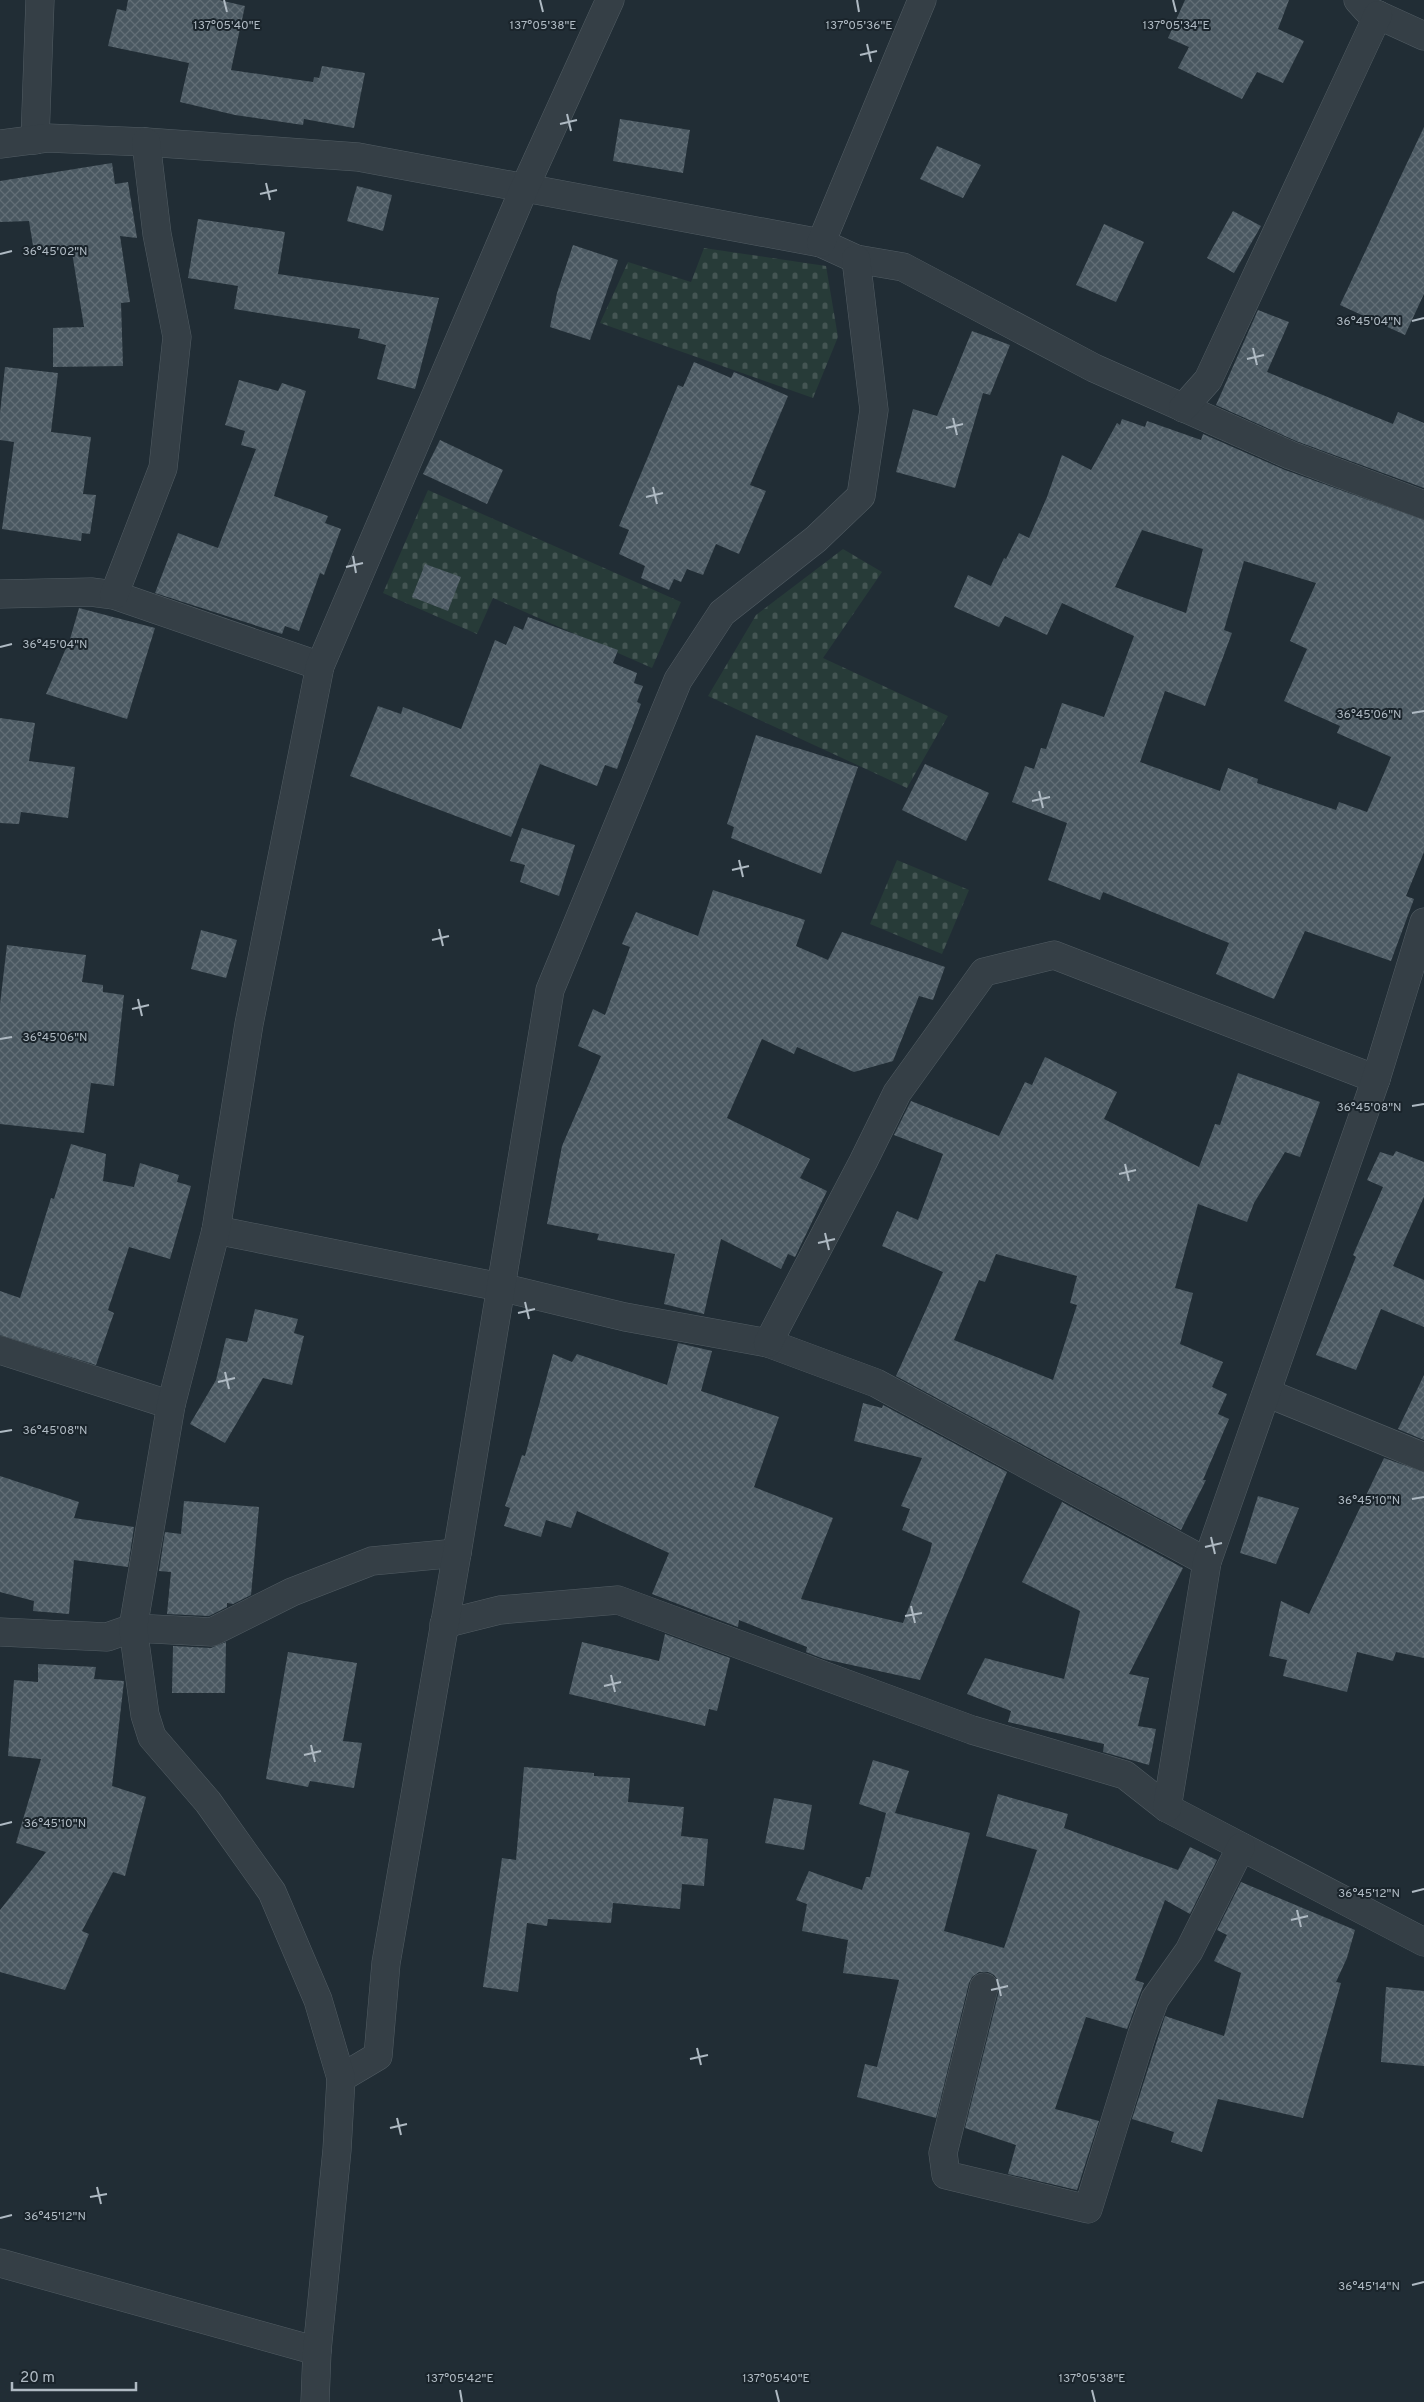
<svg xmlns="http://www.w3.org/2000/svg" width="1424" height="2402" font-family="Overpass,sans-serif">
	<defs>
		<pattern id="cemetery-stones" width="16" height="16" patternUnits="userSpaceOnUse" patternTransform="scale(1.25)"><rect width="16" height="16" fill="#273b38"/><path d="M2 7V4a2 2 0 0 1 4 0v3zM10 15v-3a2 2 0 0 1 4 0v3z" fill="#445553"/></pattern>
		<pattern id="building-cross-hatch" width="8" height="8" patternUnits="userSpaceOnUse" patternTransform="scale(1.25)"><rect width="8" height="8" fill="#4a5861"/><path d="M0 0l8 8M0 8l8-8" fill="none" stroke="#626e76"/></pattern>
	</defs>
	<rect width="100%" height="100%" fill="#212d35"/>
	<g fill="url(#cemetery-stones)">
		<path d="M704,248L826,266L838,337L813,398L600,323L628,262L691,282Z"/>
		<path d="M428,490L681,602L652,668L493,598L477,634L383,593Z"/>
		<path d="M843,549L882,572L823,658L948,716L907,788L708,696L756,615Z"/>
		<path d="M897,860L969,890L942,954L870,924Z"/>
	</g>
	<g fill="url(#building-cross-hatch)" fill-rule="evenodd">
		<path d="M128,0H219L245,6L231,70L313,82L314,77L319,78L322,66L365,73L354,128L304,119L303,125L235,115L180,102L189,63L108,46L117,9L126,11Z"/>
		<path d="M1185,0H1289L1278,29L1304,41L1283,83L1257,72L1242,99L1178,68L1189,47L1168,38Z"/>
		<path d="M620,119L690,130L683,173L613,161Z"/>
		<path d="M1424,127V294L1405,335L1340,305Z"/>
		<path d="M937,146L981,165L963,198L920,179Z"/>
		<path d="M112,163L115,184L128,182L137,238L120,236L130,302L121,303L123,366L53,367V328L84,327L71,246L34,252L29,221L0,222V181Z"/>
		<path d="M357,186L392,195L383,231L347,221Z"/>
		<path d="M1233,211L1261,226L1234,273L1207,258Z"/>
		<path d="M198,219L285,232L278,274L439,298L415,389L377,379L386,345L358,338L360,329L234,309L238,286L188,278Z"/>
		<path d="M1104,224L1144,242L1116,302L1076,285Z"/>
		<path d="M573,245L618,260L590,340L550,327L557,293Z"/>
		<path d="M1258,310L1289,322L1267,372L1393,424L1398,412L1424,423V488L1296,441L1216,405Z"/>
		<path d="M972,331L1010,345L990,395L983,393L955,488L896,472L913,409L937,416Z"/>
		<path d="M694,362L731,378L734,372L788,396L750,485L766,491L739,554L716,544L703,575L687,569L681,582L674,579L669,590L641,578L645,566L619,554L629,530L619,526L678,385L683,387Z"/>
		<path d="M5,367L58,373L51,432L91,437L83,494L96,495L90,534L82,533L81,541L2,529L14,442L0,440V413Z"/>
		<path d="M239,380L278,391L282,383L306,391L274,496L328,516L325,523L341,529L324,575L320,573L299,631L285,626L282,634L155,593L178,533L218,548L256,449L241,445L245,431L225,425Z"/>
		<path d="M1122,419L1145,427L1147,421L1201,440L1203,434L1285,470L1424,520V852L1406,896L1414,899L1391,961L1305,931L1274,999L1216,974L1229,943L1103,892L1100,900L1048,880L1067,823L1012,802L1025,766L1034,769L1041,748L1046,749L1062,703L1104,717L1134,636L1062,603L1047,635L1005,616L999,627L954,607L968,575L991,586L1004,558L1006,559L1019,533L1029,538L1047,497L1062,455L1091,470L1117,423L1120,425ZM1142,530L1203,549L1186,613L1115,587ZM1244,561L1316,583L1290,641L1307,649L1284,701L1340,726L1337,733L1391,757L1367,812L1339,802L1336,810L1257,783L1258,779L1228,768L1220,791L1140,762L1165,691L1205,706L1232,633L1224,630Z"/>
		<path d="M440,440L503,470L487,504L423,474Z"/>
		<path d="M425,564L461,577L448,611L412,597Z"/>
		<path d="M79,608L155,628L127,719L46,694L70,639Z"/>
		<path d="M528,617L618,650L613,663L637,673L634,683L643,686L637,702L641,704L617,769L605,765L597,786L540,764L511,837L350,776L378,706L401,714L403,707L461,729L495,640L506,645L514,626L523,630Z"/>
		<path d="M0,718L35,723L29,761L75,767L68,818L21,812L19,824L0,823Z"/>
		<path d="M756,735L858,767L821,874L731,838L734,827L727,824Z"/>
		<path d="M925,764L989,793L966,841L902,810Z"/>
		<path d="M522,828L575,845L559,896L520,882L525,865L510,861Z"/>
		<path d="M713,890L805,920L796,946L828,960L842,932L945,967L933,1000L919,996L893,1061L854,1072L797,1047L794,1054L762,1039L727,1118L810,1159L800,1178L827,1191L795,1257L788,1254L781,1269L721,1239L704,1314L664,1304L675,1254L597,1240L599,1234L547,1224L562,1146L601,1056L578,1046L593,1009L605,1015L630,947L622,944L636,912L698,936Z"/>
		<path d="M201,930L237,940L226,978L191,969Z"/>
		<path d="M7,945L86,955L82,982L103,985V992L124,995L114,1086L91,1083L84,1133L0,1124V1004Z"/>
		<path d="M1045,1057L1117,1092L1104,1119L1199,1167L1215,1124L1220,1125L1238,1073L1320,1102L1300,1157L1285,1152L1254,1203L1247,1222L1198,1204L1175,1288L1193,1293L1180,1344L1223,1362L1212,1387L1227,1394L1218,1414L1229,1419L1203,1480H1206L1181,1530L896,1376L943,1272L882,1246L897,1211L918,1220L943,1154L894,1135L911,1101L999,1136L1025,1082L1032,1085ZM996,1254L1077,1276L1070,1303L1077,1305L1053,1380L954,1340L979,1280L985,1282Z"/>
		<path d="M71,1144L106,1154L103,1181L134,1187L140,1163L179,1175L177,1182L191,1186L170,1259L129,1247L108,1310L114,1313L96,1365L0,1335V1291L20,1298L51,1198L54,1199Z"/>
		<path d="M1396,1151L1424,1162V1197L1393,1266L1424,1280V1327L1381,1309L1356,1370L1316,1355L1356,1257L1353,1255L1383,1187L1367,1180L1380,1152L1393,1156Z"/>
		<path d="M255,1309L298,1319L294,1333L304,1336L292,1385L263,1378L225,1443L190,1424L216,1380L226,1338L247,1342Z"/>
		<path d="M678,1343L712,1351L701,1391L779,1417L754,1487L833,1518L801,1599L903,1623L930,1552L932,1543L902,1530L910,1509L901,1506L922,1458L854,1441L863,1403L882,1408L883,1405L1007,1472L920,1680L824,1659L806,1652L807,1647L739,1620L738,1627L652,1594L669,1553L577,1511L571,1528L546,1520L541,1537L504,1526L510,1508L505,1506L522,1455L525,1456L553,1354L572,1362L577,1354L667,1385Z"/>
		<path d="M1424,1375V1440L1398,1429Z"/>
		<path d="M1384,1458L1424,1472V1658L1396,1652L1393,1661L1357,1652L1347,1692L1283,1676L1287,1660L1269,1656L1281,1601L1309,1614Z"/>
		<path d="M0,1476L79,1502L74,1518L134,1527L128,1567L74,1560L69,1614L33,1611L34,1601L0,1592Z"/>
		<path d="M1258,1496L1299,1508L1276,1564L1240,1553Z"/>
		<path d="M184,1501L259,1507L251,1595L233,1604L227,1603V1607L209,1616L167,1614L171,1572L159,1571L165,1532L181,1534Z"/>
		<path d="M1062,1502L1183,1568L1129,1674L1149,1678L1138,1726L1156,1729L1149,1765L1103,1752L1104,1744L1008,1722L1011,1711L967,1694L985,1658L1064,1679L1080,1611L1022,1582Z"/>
		<path d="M665,1634L730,1658L717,1711L709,1709L705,1726L569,1694L582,1642L659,1661Z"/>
		<path d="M226,1642L225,1693H172L173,1646L211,1648Z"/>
		<path d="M288,1652L357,1663L343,1741L362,1743L354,1788L310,1781L308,1787L266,1779Z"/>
		<path d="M38,1664L96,1667L94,1679L124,1681L112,1786L146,1797L125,1876L113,1872L82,1931L89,1934L65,1990L0,1972V1910L46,1852L16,1843L41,1759L8,1756L14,1680L38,1682Z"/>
		<path d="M873,1760L909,1771L895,1813L970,1833L944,1931L1004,1948L1037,1850L986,1836L998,1794L1068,1814L1064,1828L1178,1870L1190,1847L1217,1860L1190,1914L1165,1900L1135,1980L1144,1983L1127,2029L1086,2017L1055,2109L1099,2121L1077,2190L1008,2174L1016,2145L965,2128L999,1991V1982L994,1975L988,1972H979L972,1977L969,1983L936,2118L857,2097L865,2064L877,2067L899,1980L843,1973L848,1940L802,1931L807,1904L796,1900L809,1871L862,1890L866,1877H870L886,1813L859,1804Z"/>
		<path d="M524,1767L594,1773V1776L630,1778L628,1802L684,1807L681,1836L708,1839L704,1886L682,1884L680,1909L613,1903L611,1923L548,1919L547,1926L527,1923L518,1992L483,1987L502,1858L516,1860Z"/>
		<path d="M774,1798L812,1805L804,1850L765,1843Z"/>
		<path d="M1241,1882L1355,1930L1347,1958L1336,1982L1341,1983L1303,2118L1218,2099L1202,2152L1171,2142L1174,2132L1132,2119L1165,2016L1224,2036L1241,1973L1214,1961L1227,1935L1217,1930Z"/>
		<path d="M1386,1987L1424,1991V2066L1381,2062Z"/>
	</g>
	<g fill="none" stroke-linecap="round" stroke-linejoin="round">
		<defs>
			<g id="minor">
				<path d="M1358,0L1367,10L1424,36"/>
				<path d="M35,140L40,0"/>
				<path d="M0,144L47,138L146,142L358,157L821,243L856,259L903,267L1094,368L1290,455L1424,505"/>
				<path d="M821,243L922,0"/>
				<path d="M1183,408L1208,380L1378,15"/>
				<path d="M0,594L91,592L114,595L320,666"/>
				<path d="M114,595L163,468L177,337L157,234L146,142"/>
				<path d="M216,1230L500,1287L625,1317L768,1343L876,1383L1207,1562"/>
				<path d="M768,1343L863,1162L897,1093L984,972L1054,955L1376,1079"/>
				<path d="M0,1350L171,1405"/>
				<path d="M1267,1393L1424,1457"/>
				<path d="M444,1624L500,1610L618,1600L972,1730L1125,1775L1167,1808L1424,1942"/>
				<path d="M0,1632L107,1637L133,1628L212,1632L292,1592L372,1561L457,1553"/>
				<path d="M1167,1808L1207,1562L1376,1079L1424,922"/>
				<path d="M984,1987L943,2153L946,2175L1088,2209L1142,2034L1155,1999L1189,1951L1241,1847"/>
				<path d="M341,2078L378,2056L386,1963L457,1553L550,990L678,680L722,613L816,539L861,496L874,410L856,259"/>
				<path d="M0,2263L317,2351"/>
				<path d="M315,2402L317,2351L337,2150L341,2078L318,2000L272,1892L208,1802L152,1737L145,1715L133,1628L171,1405L216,1230L249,1024L320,666L524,189L610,0"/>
			</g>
		</defs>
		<use href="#minor" stroke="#525d64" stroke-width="29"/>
		<use href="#minor" stroke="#353f46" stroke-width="28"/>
	</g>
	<path fill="none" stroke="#afbac3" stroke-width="2" d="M224,0L227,12M540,0L543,12M857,0L859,12M1173,0L1176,12M867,44L871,62M860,55L877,51M567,114L571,131M560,124L577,120M266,183L270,200M260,194L277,190M0,254L12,251M1412,321L1424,318M1253,348L1257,365M1247,359L1264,355M953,418L957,435M946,428L963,424M653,487L657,504M646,497L663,493M353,556L356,573M346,567L363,563M0,647L12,644M1412,713L1424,711M1039,791L1043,808M1032,801L1050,797M739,860L743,877M732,870L749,866M439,929L443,946M432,940L449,936M138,999L142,1016M132,1009L149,1005M0,1039L12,1037M1412,1106L1424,1104M1125,1164L1129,1181M1119,1174L1136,1170M825,1233L829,1250M818,1243L835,1239M525,1302L529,1319M518,1313L535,1309M225,1372L229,1389M218,1382L235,1378M0,1432L12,1430M1412,1499L1424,1497M1211,1537L1215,1554M1205,1547L1222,1543M911,1606L915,1623M905,1616L922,1613M611,1675L615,1692M604,1686L621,1682M311,1745L315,1762M304,1755L321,1751M0,1825L12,1822M1412,1892L1424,1889M1297,1910L1301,1927M1291,1920L1308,1916M997,1979L1001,1996M991,1990L1008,1986M697,2048L701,2065M690,2059L708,2055M397,2118L401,2135M390,2128L407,2124M97,2187L101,2204M90,2197L107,2194M0,2218L12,2215M1412,2285L1424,2282M460,2390L462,2402M776,2390L779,2402M1092,2390L1095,2402"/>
	<g font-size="12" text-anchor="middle" fill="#afbac3" stroke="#1a242b" stroke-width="4" stroke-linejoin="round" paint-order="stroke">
		<text x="227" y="29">137°05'40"E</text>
		<text x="543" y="29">137°05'38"E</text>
		<text x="859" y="29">137°05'36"E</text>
		<text x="1176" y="29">137°05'34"E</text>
		<text x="55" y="255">36°45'02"N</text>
		<text x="1369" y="325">36°45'04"N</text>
		<text x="55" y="648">36°45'04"N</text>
		<text x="1369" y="718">36°45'06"N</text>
		<text x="55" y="1041">36°45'06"N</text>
		<text x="1369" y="1111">36°45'08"N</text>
		<text x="55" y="1434">36°45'08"N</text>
		<text x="1369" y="1504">36°45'10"N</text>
		<text x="55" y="1827">36°45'10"N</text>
		<text x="1369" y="1897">36°45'12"N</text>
		<text x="55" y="2220">36°45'12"N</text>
		<text x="1369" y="2290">36°45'14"N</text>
		<text x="460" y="2382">137°05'42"E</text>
		<text x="776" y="2382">137°05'40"E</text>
		<text x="1092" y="2382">137°05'38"E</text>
	</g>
	<path d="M12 2382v8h124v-8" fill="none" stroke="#afbac3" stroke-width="2.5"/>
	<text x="20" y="2382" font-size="15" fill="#afbac3" stroke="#1a242b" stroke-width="4" paint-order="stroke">20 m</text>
</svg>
